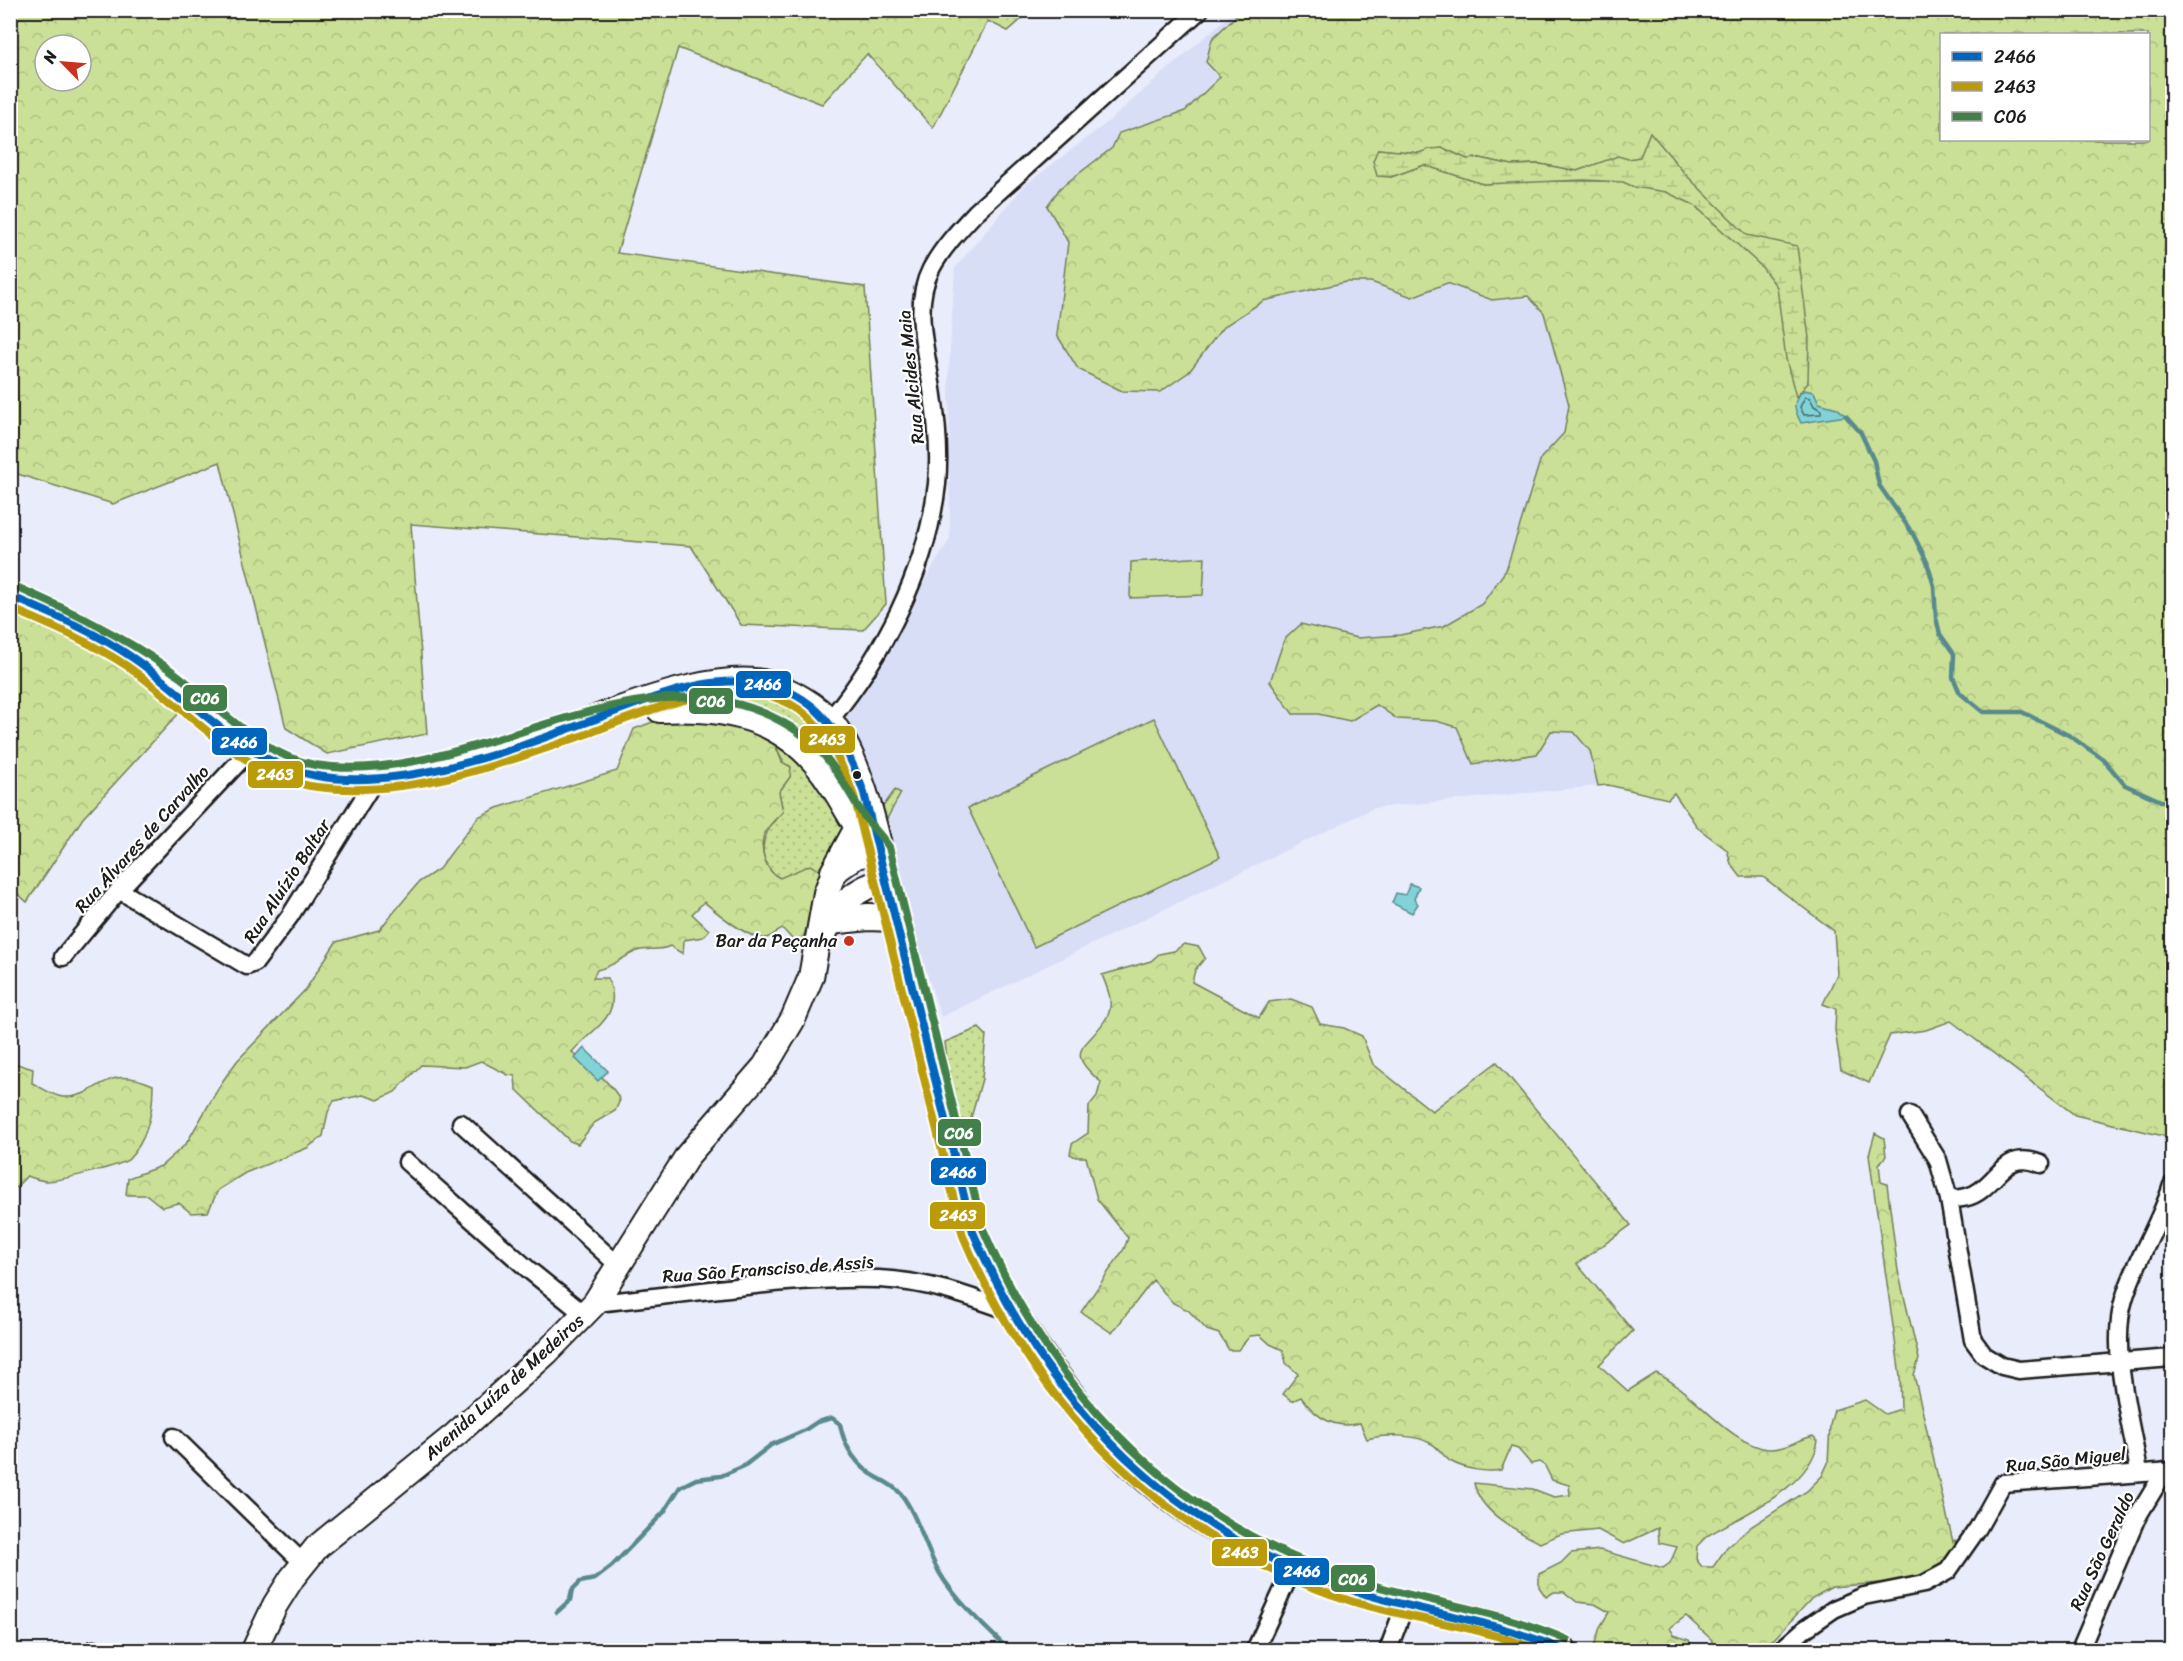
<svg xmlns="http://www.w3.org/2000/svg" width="2183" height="1661" font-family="Sriracha,sans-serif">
	<defs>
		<pattern id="grass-dots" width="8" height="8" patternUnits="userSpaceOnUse" patternTransform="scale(1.5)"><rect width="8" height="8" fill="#cae096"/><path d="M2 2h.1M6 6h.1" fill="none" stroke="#adc081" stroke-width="1.8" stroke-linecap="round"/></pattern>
		<pattern id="forest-crowns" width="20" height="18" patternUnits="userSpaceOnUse" patternTransform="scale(1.5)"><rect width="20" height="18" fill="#cae096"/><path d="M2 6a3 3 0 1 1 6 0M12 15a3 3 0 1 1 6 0" fill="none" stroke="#adc081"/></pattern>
		<pattern id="wetland-marsh" width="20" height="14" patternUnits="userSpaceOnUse" patternTransform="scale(1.5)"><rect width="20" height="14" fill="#cae096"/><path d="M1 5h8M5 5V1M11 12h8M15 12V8" fill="none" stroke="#adc081"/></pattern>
	</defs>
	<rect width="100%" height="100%" fill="#e9ecfa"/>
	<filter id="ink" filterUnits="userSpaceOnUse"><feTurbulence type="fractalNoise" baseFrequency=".0167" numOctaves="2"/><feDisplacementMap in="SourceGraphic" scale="12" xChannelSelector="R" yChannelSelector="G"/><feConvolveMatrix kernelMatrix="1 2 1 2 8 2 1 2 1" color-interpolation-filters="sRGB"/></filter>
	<g filter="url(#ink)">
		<path fill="#d9def7" d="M1234,11H1272L1591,156L1608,785L1374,808L941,1017L868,791L845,711L950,539L949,368L955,268L1024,186L1109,121Z"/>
		<g fill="url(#grass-dots)" stroke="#737e59" stroke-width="1.5">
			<path d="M756,687C808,717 822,718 840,778L711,698Z"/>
			<path d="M772,737L811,765L845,825L817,902C806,895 781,883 773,874C754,852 765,828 783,812L779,792L790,777Z"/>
			<path d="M895,790L901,793L884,824L877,815Z"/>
			<path d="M979,1028L986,1035L982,1079L959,1160L945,1042Z"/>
		</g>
		<g fill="url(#forest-crowns)" stroke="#737e59" stroke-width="1.5" fill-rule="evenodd">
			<path d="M10,11H1031L1008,31L988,21L933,128L867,54L822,104L678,48L617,253L865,287L886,604L863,630L741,625L691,546L411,524L427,734L327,754L286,728L220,462L113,504L11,472ZM45,45H81V81H45Z"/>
			<path d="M1241,11H2172V1138L2075,1115L1951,1021L1926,1030L1890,1035L1869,1083L1841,1070L1835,1030L1836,1009L1823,1004L1837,974L1834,931L1763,877H1741L1731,864L1727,850L1698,828L1674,793L1668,799L1608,785L1598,786L1590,751L1574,732L1551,731L1537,754L1473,764L1457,727L1436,721L1397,719L1377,705L1350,721L1318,714H1293L1270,682L1284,640L1301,624L1357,638L1400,635L1444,626L1482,604L1506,570L1541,458L1564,433L1569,405L1544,313L1528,296L1492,300L1447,283L1412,297L1371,282H1346L1263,301L1223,327L1189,372L1160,392L1122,391L1078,369L1057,335L1068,242L1047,206L1060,188L1112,148L1119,133L1185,111L1220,77L1206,62L1212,39ZM1942,34H2148V140H1942ZM1443,148L1467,159L1480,158L1512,165L1540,164L1577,171L1609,160L1607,181H1517L1483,184L1424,165L1391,177L1378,149L1419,153Z"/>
			<path d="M11,606L135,670L180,712L83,818L27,902L18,894L11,900Z"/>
			<path d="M714,718L772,737L782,762L791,767L790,777L779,792L783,812C776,818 768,825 764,835C759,850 766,872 780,878L810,865L819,870C825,896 808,917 802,942L793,940L783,929C777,931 771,937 766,938C751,942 715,911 704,902L692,914L709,930L703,937L684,940L683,954L670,946C658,952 648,947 637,951C622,957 615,966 597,970L593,978H608C624,1018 594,1026 572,1052C587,1064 613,1084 620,1100L615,1111L594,1123L578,1144L570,1141L516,1089L515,1076L508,1075L481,1061L465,1067L421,1065L395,1092L378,1100L363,1095L334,1101L328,1112L323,1136L307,1148L245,1173L218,1190L208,1212L191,1213L179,1203L162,1207L147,1195H126L128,1178L161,1166L186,1144L222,1082L237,1061L306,989L336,942L379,930L419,882L439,869L478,817L497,808L617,771L634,729L658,720Z"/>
			<path d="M1184,944L1199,947L1205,958L1195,970L1192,982L1259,1018L1269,1002L1291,999L1312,1007L1320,1024L1344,1028L1362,1036L1373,1064L1432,1111L1497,1062L1631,1225L1577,1264L1633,1331L1599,1365L1628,1391L1656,1373C1692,1389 1729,1445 1768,1449C1784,1450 1797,1440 1813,1436L1818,1441C1811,1488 1743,1514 1707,1536L1697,1546L1696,1559L1702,1567H1713L1727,1547L1752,1526L1807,1491L1822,1476L1828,1463L1830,1425L1834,1410L1865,1400L1885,1414L1901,1409L1900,1376L1869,1155L1875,1133L1884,1138L1886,1156L1879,1164L1881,1182L1887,1184L1898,1271L1919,1359L1914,1375L1953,1542L1955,1540L1959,1552L1924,1579L1832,1587L1812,1598L1774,1639L1755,1650H1711L1712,1640L1686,1616L1670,1628L1674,1635L1689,1640L1694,1650H1593L1600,1627L1609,1612L1595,1604L1577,1602L1564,1592H1554L1546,1597L1539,1587V1574L1561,1563L1571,1553L1600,1550L1663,1568L1670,1563L1677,1547L1659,1543L1658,1528L1624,1544L1598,1530L1561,1534L1540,1543C1516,1530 1480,1513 1474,1483L1533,1489L1554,1497L1570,1495L1569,1485L1552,1480L1545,1466L1539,1462L1531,1464L1518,1449L1511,1447L1501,1470C1486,1473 1464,1469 1450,1461C1443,1456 1439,1448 1432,1444C1415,1434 1386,1434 1367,1439L1360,1423C1335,1430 1316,1418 1301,1397L1292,1401L1283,1394L1298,1374L1286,1363L1283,1350L1270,1344L1260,1335L1250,1336L1238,1350H1229L1219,1334L1207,1330L1188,1310L1173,1303L1153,1280L1112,1333L1081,1312L1124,1249L1128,1238L1097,1199L1086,1157H1076L1070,1154L1072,1144L1088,1133L1089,1106L1097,1096L1101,1082C1059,1047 1091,1048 1108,1015C1114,1002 1107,987 1102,975L1151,961L1159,954L1174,951Z"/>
			<path d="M11,1062L33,1069L32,1083C41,1087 53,1096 63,1097C100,1099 102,1062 153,1085C153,1111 147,1140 129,1159C124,1165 55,1182 45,1181C39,1180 32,1178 27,1176L11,1192Z"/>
		</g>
		<path fill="url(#wetland-marsh)" stroke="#737e59" stroke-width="1.5" d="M1650,132L1687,176L1747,235L1797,246L1809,338L1808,383L1796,397L1786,359L1777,287L1761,266L1694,205L1666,192L1634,187L1623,182L1584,180L1483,184L1424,165L1391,177L1377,176L1373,161L1378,149L1419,153L1430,149L1443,148L1467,159L1480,158L1512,165L1540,164L1577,171L1618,156L1628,159L1640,157Z"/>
		<g fill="#cae096" stroke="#737e59" stroke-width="1.5">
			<path d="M1205,557L1203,595L1130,598L1131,562Z"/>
			<path d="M1154,718L1220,857L1034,947L968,808Z"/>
		</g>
		<g fill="#81d3d8" stroke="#598a8d" stroke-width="1.5">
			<path d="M1804,390L1814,392L1819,403L1837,408L1846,416L1801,423C1794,409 1791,401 1804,390Z"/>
			<path d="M1410,884L1419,887L1414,899L1418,904L1412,913L1392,903L1396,893L1405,895Z"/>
			<path d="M584,1048L608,1071L598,1081L575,1058Z"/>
		</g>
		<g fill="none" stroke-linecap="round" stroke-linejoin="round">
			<path stroke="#446567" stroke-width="1.5" d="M1805,397L1810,398L1814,406L1821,410V414L1804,415L1800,407Z"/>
			<g stroke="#598a8d" stroke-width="4.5">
				<path d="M1846,416L1861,433L1874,461L1879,485L1913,534L1927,562L1934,586L1936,618L1940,634L1954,654L1953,677L1960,693L1983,712H2022L2070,736L2103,759L2125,785L2161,801L2172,802"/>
				<path d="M557,1612L570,1600L572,1590L580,1582L595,1579L612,1566L664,1512L680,1487L696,1479L721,1476L744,1466L771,1445L805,1430L817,1422L832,1418L840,1424C844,1447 857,1467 878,1478C886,1482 895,1487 901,1494C918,1516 925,1548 939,1572C955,1600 986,1628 1009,1650"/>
			</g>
			<defs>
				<g id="street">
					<path d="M829,721C883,655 927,571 937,484C940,453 937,421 932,389C926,350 912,306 931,269C942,248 960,229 976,212L1200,10"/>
					<path d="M119,890L247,966L255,963L290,916L376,778"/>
					<path d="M63,957L119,890L252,748"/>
					<path d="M1910,1115L1938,1160L1949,1199L1973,1340L1984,1355L2002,1366L2019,1370L2172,1358"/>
					<path d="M461,1123L618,1265"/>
					<path d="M407,1162L529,1270L585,1315"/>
					<path d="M1949,1199C1960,1199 1971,1198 1981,1190C2003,1173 2008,1151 2041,1164"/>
					<path d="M595,1303C686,1295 788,1276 879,1279C925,1281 970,1296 1012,1312"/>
					<path d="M174,1437L303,1563"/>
					<path d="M2139,1472C2131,1420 2109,1350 2124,1299C2136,1259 2160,1224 2172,1185"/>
					<path d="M93,1650H94"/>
					<path d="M1255,1650L1292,1570"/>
					<path d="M1388,1650L1405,1605"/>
					<path d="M1781,1650L1805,1629L1834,1609L1864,1596L1924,1584L1948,1571L1978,1528L2003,1483L2172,1471"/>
					<path d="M2080,1650L2136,1519L2165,1471"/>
				</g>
				<g id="secondary">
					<path d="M825,932C838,904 856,888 886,880"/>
					<path d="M254,1650L275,1605L292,1578L317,1547L456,1434L547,1352L595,1303L688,1155L765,1066L793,1019L811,977L826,893L834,872L856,856L879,851"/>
				</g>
				<g id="primary">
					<path d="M10,596C52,614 94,632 132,657C189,694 249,765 317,776C406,789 526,745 609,714C650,699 727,672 770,685C790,691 816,706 830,722C867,767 884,875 898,933C922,1033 947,1132 973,1232C993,1282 1020,1326 1052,1370C1076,1402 1101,1436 1130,1464C1194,1524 1275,1567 1358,1592C1427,1613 1498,1618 1563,1650"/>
					<path d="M660,709C732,705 791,719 832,784C846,804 855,827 873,845"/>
					<path d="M834,872L858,828"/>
					<path d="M830,921L868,917L894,918"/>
				</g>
			</defs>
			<use href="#street" stroke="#1c1c1c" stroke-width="21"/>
			<use href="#secondary" stroke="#1c1c1c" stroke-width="28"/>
			<use href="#primary" stroke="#1c1c1c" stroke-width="30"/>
			<use href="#street" stroke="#fff" stroke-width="16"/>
			<use href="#secondary" stroke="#fff" stroke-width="24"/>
			<use href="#primary" stroke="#fff" stroke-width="26"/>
			<defs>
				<path id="bus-1" d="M10,596C52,614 95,632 133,658C191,697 244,764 317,776C404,791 512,750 593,720C646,700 711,671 769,685C824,698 847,745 864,793L973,1232C1047,1406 1176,1537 1358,1592C1426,1613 1497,1621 1563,1650"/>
				<path id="bus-2" d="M10,608C50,625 91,642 127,666C186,707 242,777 317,787C406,798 498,766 581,736C633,717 711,681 767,695C818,708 838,752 854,796L963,1236C1038,1413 1169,1544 1354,1602C1414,1620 1479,1626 1538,1650"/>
				<path id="bus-3" d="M14,586C68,610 121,635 169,669C215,701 257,755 315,765C476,791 655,625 804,736C831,756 846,789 864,816C872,827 882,836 889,847L983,1229C1055,1399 1183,1529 1362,1582C1431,1603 1501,1611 1567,1640"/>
			</defs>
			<use href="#bus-1" stroke="#fff" stroke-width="12"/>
			<use href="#bus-2" stroke="#fff" stroke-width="12"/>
			<use href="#bus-3" stroke="#fff" stroke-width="12"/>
			<use href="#bus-1" stroke="#0065bd" stroke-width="8"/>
			<use href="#bus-2" stroke="#bb9c08" stroke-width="8"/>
			<use href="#bus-3" stroke="#438049" stroke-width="8"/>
		</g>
	</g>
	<circle fill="#1c1c1c" stroke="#fff" stroke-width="2" cx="857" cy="775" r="5"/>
	<circle fill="#c8321e" stroke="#fff" stroke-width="2" cx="849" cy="941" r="6"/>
	<g text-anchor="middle" stroke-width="4.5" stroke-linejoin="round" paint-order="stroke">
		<g font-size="18" fill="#1c1c1c" stroke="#fff">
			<text transform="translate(911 377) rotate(-96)" y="6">Rua Alcides Maia</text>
			<text transform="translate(142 839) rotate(-48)" y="6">Rua Álvares de Carvalho</text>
			<text transform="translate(287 881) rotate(-57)" y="6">Rua Aluízio Baltar</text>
			<text transform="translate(768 1269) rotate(-4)" y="6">Rua São Fransciso de Assis</text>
			<text transform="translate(504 1387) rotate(-42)" y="6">Avenida Luíza de Medeiros</text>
			<text transform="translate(2066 1460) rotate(-6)" y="6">Rua São Miguel</text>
			<text transform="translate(2102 1551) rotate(-65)" y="6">Rua São Geraldo</text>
		</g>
		<g font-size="18" fill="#1c1c1c" stroke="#fff" text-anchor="end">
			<text x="837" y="947">Bar da Peçanha</text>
		</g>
	</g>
	<g stroke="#fff" stroke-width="2">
		<rect x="735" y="670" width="57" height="29" rx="6" fill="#0065bd"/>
		<rect x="182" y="684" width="46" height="28" rx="6" fill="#438049"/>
		<rect x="688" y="687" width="46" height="28" rx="6" fill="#438049"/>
		<rect x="799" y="725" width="57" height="29" rx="6" fill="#bb9c08"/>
		<rect x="211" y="727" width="57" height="29" rx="6" fill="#0065bd"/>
		<rect x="247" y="760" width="57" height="29" rx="6" fill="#bb9c08"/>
		<rect x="937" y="1118" width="45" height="29" rx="6" fill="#438049"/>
		<rect x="930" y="1157" width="57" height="29" rx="6" fill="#0065bd"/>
		<rect x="929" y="1201" width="57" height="29" rx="6" fill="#bb9c08"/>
		<rect x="1211" y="1538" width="57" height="29" rx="6" fill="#bb9c08"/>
		<rect x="1273" y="1557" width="57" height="29" rx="6" fill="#0065bd"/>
		<rect x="1330" y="1564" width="46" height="29" rx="6" fill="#438049"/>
	</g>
	<g font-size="16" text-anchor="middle" font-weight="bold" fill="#fff">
		<text x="763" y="690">2466</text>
		<text x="205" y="704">C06</text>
		<text x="711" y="707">C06</text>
		<text x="827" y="745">2463</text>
		<text x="239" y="748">2466</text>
		<text x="275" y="780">2463</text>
		<text x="959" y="1139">C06</text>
		<text x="958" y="1178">2466</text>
		<text x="958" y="1221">2463</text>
		<text x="1240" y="1558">2463</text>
		<text x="1302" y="1577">2466</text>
		<text x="1353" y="1585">C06</text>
	</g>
	<rect width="2183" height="1661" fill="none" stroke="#fff" stroke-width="36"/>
	<rect x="18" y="18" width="2147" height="1625" fill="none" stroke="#1c1c1c" stroke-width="2" filter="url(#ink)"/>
	<rect x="1940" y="33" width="210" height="108" fill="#ffffff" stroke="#a4a4a4" stroke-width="1.5"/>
	<rect x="1952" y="52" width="30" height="9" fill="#0065bd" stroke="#a4a4a4" stroke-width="1.5"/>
	<text x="1994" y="63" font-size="18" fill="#1c1c1c">2466</text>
	<rect x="1952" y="82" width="30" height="9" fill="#bb9c08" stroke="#a4a4a4" stroke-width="1.5"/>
	<text x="1994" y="93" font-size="18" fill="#1c1c1c">2463</text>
	<rect x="1952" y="112" width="30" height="9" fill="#438049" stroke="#a4a4a4" stroke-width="1.5"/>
	<text x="1994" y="123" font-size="18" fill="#1c1c1c">C06</text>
	<g transform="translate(63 63) rotate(295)"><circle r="28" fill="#ffffff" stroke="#a4a4a4" stroke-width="1.5"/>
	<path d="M0-4.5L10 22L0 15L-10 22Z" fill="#c8321e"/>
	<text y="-9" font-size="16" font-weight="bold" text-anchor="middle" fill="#1c1c1c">N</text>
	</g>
</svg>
